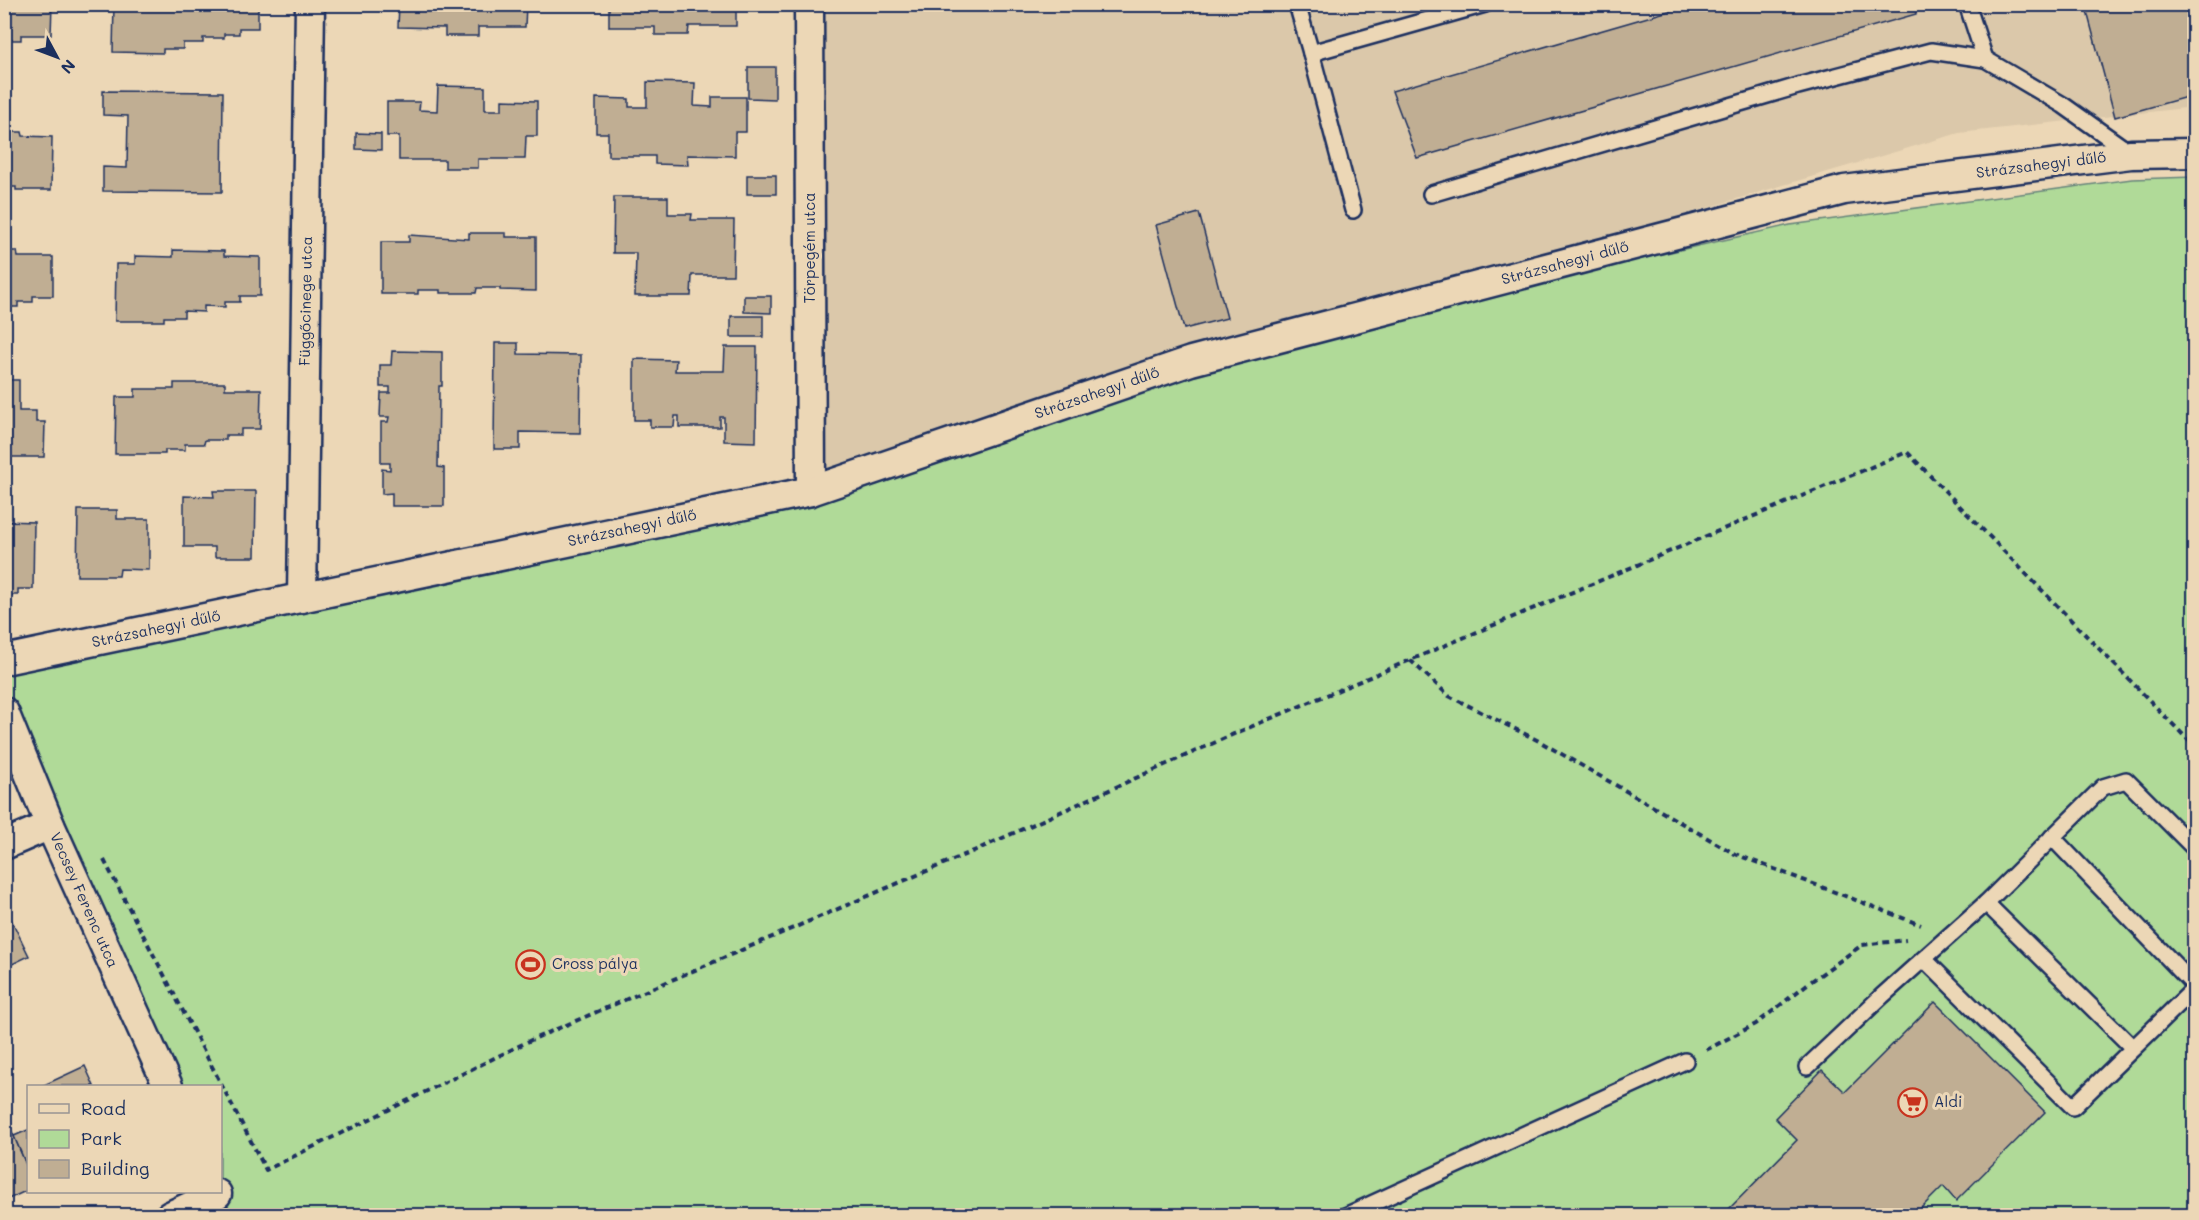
<svg xmlns="http://www.w3.org/2000/svg" width="2199" height="1220" font-family="Mali,sans-serif">
	<rect width="100%" height="100%" fill="#ecd7b6"/>
	<filter id="ink" filterUnits="userSpaceOnUse"><feTurbulence type="fractalNoise" baseFrequency=".0167" numOctaves="2"/><feDisplacementMap in="SourceGraphic" scale="12" xChannelSelector="R" yChannelSelector="G"/><feConvolveMatrix kernelMatrix="1 2 1 2 8 2 1 2 1" color-interpolation-filters="sRGB"/></filter>
	<g filter="url(#ink)">
		<path fill="#dbc8aa" d="M816,5H2194V107L1959,133L1191,361L811,491Z"/>
		<path fill="#b0da98" stroke="#66847b" stroke-width="1.5" d="M2194,177V1215H229L216,1192H220V1086H168L5,712V660L811,491L1191,361L1790,225L2132,179Z"/>
		<g fill="#c0ae93" stroke="#1b2f5e" stroke-width="1.5">
			<path d="M4,4H52L51,35H21V40H4Z"/>
			<path d="M114,4H258V28H239V34H224V38H203V43H183V49H163V53L113,52Z"/>
			<path d="M399,4H526L525,27H478V36H445V28L398,27Z"/>
			<path d="M609,4H736V26H689L688,35H655V27H609Z"/>
			<path d="M1693,4H1914L1916,14L1417,158L1392,91Z"/>
			<path d="M2085,4H2194V95L2115,117Z"/>
			<path d="M748,67H775V99L748,98Z"/>
			<path d="M647,82L695,83L694,106L712,107V97H746V132H735V156L687,155L688,165L655,164V156H608V133H596V98L629,99V107H647Z"/>
			<path d="M438,86L485,87V110H502V100L537,101V136H526L525,159H478V168H445V160H399V136H387V102H420L419,110L437,111Z"/>
			<path d="M103,91L223,92L222,192L103,191V167L127,168L128,116L103,115Z"/>
			<path d="M4,132H22L23,136L52,137L51,190H16V187H4Z"/>
			<path d="M356,133L381,134V150L356,149Z"/>
			<rect x="747" y="175" width="29" height="19"/>
			<path d="M614,197H668V214H692L691,220H734L733,275H692L691,296H635L636,253H613Z"/>
			<path d="M1199,213L1227,318L1184,329L1156,225Z"/>
			<path d="M469,233H506V237H536V291L500,290V288H477L476,293H440V290H418V294H381V242H409V235L469,239Z"/>
			<path d="M173,250L224,251V256L260,257V296H240V302H225V307L204,306V312L184,311V317H164V321H115L116,264H135V256L173,257Z"/>
			<path d="M4,251H17L18,257H53V296H33V302H18V307H4Z"/>
			<path d="M744,296H771V313L744,312Z"/>
			<rect x="731" y="316" width="32" height="21"/>
			<path d="M495,343H518V354L581,355L580,433L520,432V449H494Z"/>
			<path d="M725,347H757L756,442L724,441V417H720V427H679V416H675L674,427H650V420H634V359L676,360L675,371H724Z"/>
			<path d="M392,351L442,352V386H439L438,467L444,468V506H392V493L382,494V469L390,470V463H381V422H388L389,417H380L381,393H390V387H380V365H391Z"/>
			<path d="M4,361H6V380H19V411H36V422H45L44,457H4Z"/>
			<path d="M174,383H225V389H261L260,429H241V435H226V440H205L204,444H185V450H165V454H115L116,397H135V389H174Z"/>
			<path d="M213,491H256L255,557H215V547H184V496L214,497Z"/>
			<path d="M78,510H117V519H149V570L120,569L119,576H77Z"/>
			<path d="M4,521L34,522L33,589H18V595H4Z"/>
			<path d="M8,913L29,956L4,968V915Z"/>
			<path d="M1935,1002L2045,1112L1956,1201L1943,1186L1913,1216H1722L1797,1140L1775,1118L1822,1070L1845,1092Z"/>
			<path d="M85,1066L94,1086H42Z"/>
			<path d="M10,1127L28,1169V1190L4,1201V1129Z"/>
			<path d="M28,1130V1169L14,1136Z"/>
		</g>
		<g fill="none" stroke-linecap="round" stroke-linejoin="round">
			<defs>
				<g id="lane">
					<path d="M1297,4L1311,53"/>
					<path d="M1967,4L1985,59"/>
					<path d="M1431,194L1798,86L1931,51L1985,59L2063,105L2129,152"/>
					<path d="M1353,210L1311,53L1485,4"/>
					<path d="M2052,837L2194,985"/>
					<path d="M1986,903L2133,1048"/>
					<path d="M1924,959L2073,1107L2194,989"/>
					<path d="M1807,1067L1882,996L1986,903L2103,787L2126,780L2194,848"/>
					<path d="M1345,1216L1685,1061"/>
				</g>
				<g id="street">
					<path d="M809,4L811,491"/>
					<path d="M302,598L310,4"/>
					<path d="M4,660L811,491L1191,361L1844,190L2131,154L2194,153"/>
					<path d="M4,712L50,825L168,1086"/>
					<path d="M4,845L50,825"/>
					<path d="M170,1216L217,1194"/>
				</g>
			</defs>
			<use href="#lane" stroke="#1b2f5e" stroke-width="20"/>
			<use href="#street" stroke="#1b2f5e" stroke-width="33"/>
			<g stroke="#1b2f5e" stroke-width="4" stroke-dasharray="6 4.5" stroke-linecap="butt">
				<path d="M1410,660L1449,696L1539,741L1735,854L1921,925"/>
				<path d="M104,860L266,1170L531,1040L976,850L1236,733L1907,452L2194,746"/>
				<path d="M1706,1050L1756,1024L1806,985L1862,945L1906,940"/>
			</g>
			<use href="#lane" stroke="#ecd7b6" stroke-width="15"/>
			<use href="#street" stroke="#ecd7b6" stroke-width="28"/>
		</g>
	</g>
	<defs>
		<symbol id="stadium-ring" viewBox="-11 -11 22 22"><circle r="9.5" fill="#ecd7b6" stroke="#c8321e" stroke-width="1.5"/><path d="M0-5a6.5 5 0 1 0 0 10a6.5 5 0 1 0 0-10ZM-3.5-1.8h7v3.6h-7Z" fill="#c8321e"/></symbol>
		<symbol id="supermarket-ring" viewBox="-11 -11 22 22"><circle r="9.5" fill="#ecd7b6" stroke="#c8321e" stroke-width="1.5"/><path d="M-6-5.5h2.5l.6 2H6L4.5 2H-2.5L-4.4-4H-6ZM-1.5 3.2a1.3 1.3 0 1 0 .1 0ZM3 3.2a1.3 1.3 0 1 0 .1 0Z" fill="#c8321e"/></symbol>
	</defs>
	<g fill-rule="evenodd">
		<use href="#stadium-ring" x="514" y="948" width="33" height="33"/>
		<use href="#supermarket-ring" x="1896" y="1086" width="33" height="33"/>
	</g>
	<g text-anchor="middle" stroke-width="6" stroke-linejoin="round" paint-order="stroke">
		<g font-size="15" fill="#1b2f5e" stroke="#ecd7b6">
			<text transform="translate(2041 165) rotate(-7)" y="5">Strázsahegyi dűlő</text>
			<text transform="translate(810 248) rotate(-90)" y="5">Törpegém utca</text>
			<text transform="translate(1565 263) rotate(-15)" y="5">Strázsahegyi dűlő</text>
			<text transform="translate(306 301) rotate(-89)" y="5">Függőcinege utca</text>
			<text transform="translate(1097 393) rotate(-19)" y="5">Strázsahegyi dűlő</text>
			<text transform="translate(632 528) rotate(-12)" y="5">Strázsahegyi dűlő</text>
			<text transform="translate(156 629) rotate(-12)" y="5">Strázsahegyi dűlő</text>
			<text transform="translate(84 900) rotate(66)" y="5">Vecsey Ferenc utca</text>
		</g>
		<g font-size="15" fill="#1b2f5e" stroke="#ecd7b6" text-anchor="start">
			<text x="552" y="969">Cross pálya</text>
			<text x="1934" y="1107">Aldi</text>
		</g>
	</g>
	<rect width="2199" height="1220" fill="none" stroke="#ecd7b6" stroke-width="24"/>
	<rect x="12" y="12" width="2175" height="1196" fill="none" stroke="#1b2f5e" stroke-width="2" filter="url(#ink)"/>
	<rect x="27" y="1085" width="195" height="108" fill="#ecd7b6" stroke="#989493" stroke-width="1.5"/>
	<rect x="39" y="1104" width="30" height="9" fill="#ecd7b6" stroke="#989493" stroke-width="1.5"/>
	<text x="81" y="1115" font-size="18" fill="#1b2f5e">Road</text>
	<rect x="39" y="1130" width="30" height="18" fill="#b0da98" stroke="#989493" stroke-width="1.5"/>
	<text x="81" y="1145" font-size="18" fill="#1b2f5e">Park</text>
	<rect x="39" y="1160" width="30" height="18" fill="#c0ae93" stroke="#989493" stroke-width="1.5"/>
	<text x="81" y="1175" font-size="18" fill="#1b2f5e">Building</text>
	<g transform="translate(57 57) rotate(131)" stroke="#ecd7b6" stroke-width="4.5" paint-order="stroke">
	<path d="M0-4.5L10 22L0 15L-10 22Z" fill="#1b2f5e"/>
	<text y="-9" font-size="16" font-weight="bold" text-anchor="middle" fill="#1b2f5e">N</text>
	</g>
</svg>
